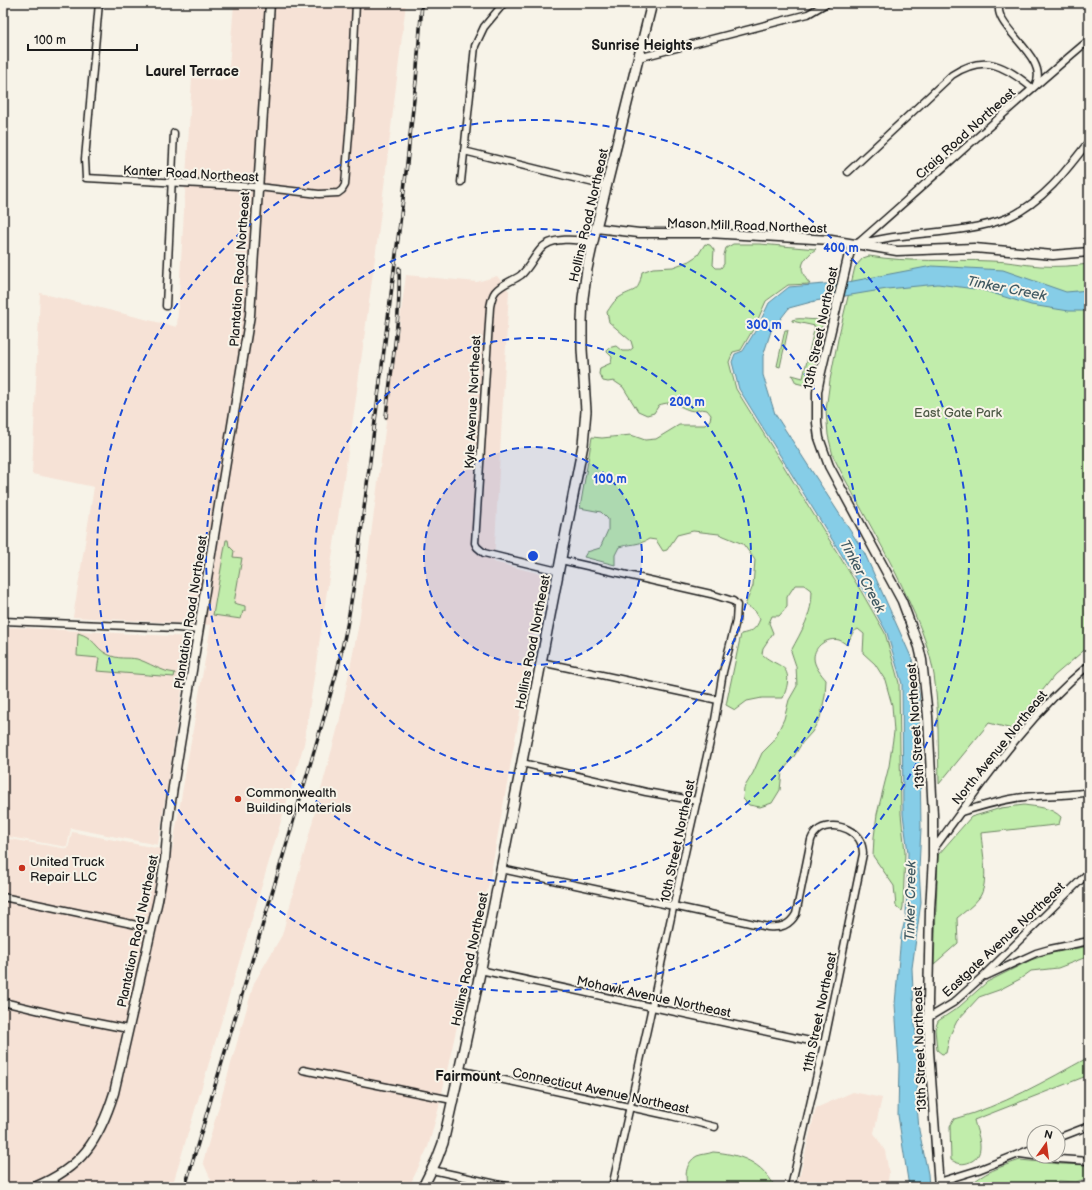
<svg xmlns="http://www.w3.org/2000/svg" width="1092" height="1190" font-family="'Balsamiq Sans',sans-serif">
	<rect width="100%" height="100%" fill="#f7f3e8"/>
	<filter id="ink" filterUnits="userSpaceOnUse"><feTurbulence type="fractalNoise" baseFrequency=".025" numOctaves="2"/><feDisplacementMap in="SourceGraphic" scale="8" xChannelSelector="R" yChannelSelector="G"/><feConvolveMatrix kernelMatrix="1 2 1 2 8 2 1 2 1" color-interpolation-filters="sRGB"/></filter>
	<g filter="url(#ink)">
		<g fill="#f6e2d6">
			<path d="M234,3H406L378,236L355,405L304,744L172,1187H3V838L68,849L72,832L172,851L211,625L73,617L94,487L32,474L40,293L177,327L192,78L228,80Z"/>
			<path d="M406,275L477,282L497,276L509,291L494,562L545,575L489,883L438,1111L428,1147L409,1187H209L211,1180L203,1162L254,983L282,935L339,723L359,623Z"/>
			<path d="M9,627L190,637L158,845L71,828L67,847L3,836V635Z"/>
			<path d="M853,1092L882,1098L874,1133L885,1151L889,1173L887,1187H797L816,1108Z"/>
		</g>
		<g fill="#c1edab" stroke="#6e8464">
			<path d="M705,244L710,245L714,250L713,265L716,268H721L724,264V255L726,248L733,244H760L816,249C801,260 797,269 810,284L788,285L766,301L755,326L741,350L733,352L729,362L736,389L861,591L885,633L899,683L901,814L905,852L903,907L902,911L896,906L894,886L873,856L874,837L877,814L889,766L894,732L892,705L885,680L875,664L863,653L864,634L858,629L853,632L847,645C844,643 842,641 839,640C827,637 814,646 814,658C814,666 821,674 826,680L825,696L820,718L812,732L802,743L793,758L782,772L780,790L772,803L760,807L749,805L743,799L744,788L753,773L762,753L773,742L784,719L789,700L797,686L796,666L791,651C802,630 812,615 812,591L804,585H795L787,597V607L779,616H772L769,623L773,633L763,648L762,654C768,660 774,662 781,666C792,673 787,688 783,698H762L747,701L735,710L726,705L741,634C751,632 756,630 760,619L755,611L745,605L753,586L755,560L743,544L719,534L693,531L677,535L667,550L663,551L656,540L649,539C640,545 629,544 619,547L615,555V565L584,557L587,552L600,548L608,530V519L601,512L580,508L592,437L602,438L631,435L645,440L656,439L679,425H705L710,420L711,415L707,410L701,409C689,415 682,404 669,403C666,403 662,404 659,405L654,413L647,415L638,411L623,387L614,381L608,382L603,381L599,374L600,368L611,363L612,357L607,352L608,348L616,346L622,351H629L633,348L631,341L609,322L607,312C610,308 613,302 617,299C634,287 638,296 642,272L653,268L673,267L689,261L698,255Z"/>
			<path d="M869,256C909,263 950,259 991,261C1008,261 1024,265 1040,266C1057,267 1073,266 1089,264V646L1054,676L1012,729L989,723L939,784C938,748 939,710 934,675C930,651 921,628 911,606C889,554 858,506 833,456L828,435L826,410L830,380L838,339L855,267L863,258Z"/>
			<path d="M823,317H824L817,351L812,387L796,383L792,375L803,378L815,326L792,321V320C803,316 813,323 823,317Z"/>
			<path d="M785,330H788L780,367L777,366Z"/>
			<path d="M226,540H228L229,546L234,551L233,557L242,558L234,603L245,606V611H243L241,619L213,615Z"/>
			<path d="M78,633C95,638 95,648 107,654C118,660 127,657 137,659C147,662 154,667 163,670C167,672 171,672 175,673L174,677L97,671L99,658L77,656Z"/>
			<path d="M1024,805C1037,807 1051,807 1061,817L1059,824L1055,825L981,833C982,851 990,883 979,898C973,906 964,912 957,918L958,943L934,964L938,855L971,817L1001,808Z"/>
			<path d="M1089,946V956L1058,968L1031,971L1020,979L999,990L979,997L957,1021L950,1035L946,1053L942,1054L937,1050L935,1029L938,1021L959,1007L987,982L1031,960L1052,953Z"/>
			<path d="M1089,1057V1075L974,1120C977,1134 988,1154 970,1162C963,1165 958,1164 951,1160L950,1126L954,1119C1003,1106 1045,1081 1089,1057Z"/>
			<path d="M713,1152C740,1154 762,1162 775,1187H688C684,1176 686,1162 697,1156C702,1154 708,1154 713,1152Z"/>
			<path d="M1020,1160L1061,1164L1089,1165V1178L1076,1182L1059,1181L1046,1187L1033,1184L1014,1185L1011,1187H968C982,1173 1002,1166 1020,1160Z"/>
		</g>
		<path fill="#86cde7" stroke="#5c8696" d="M932,266L1003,270L1066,292L1089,290V311H1069L1031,305L982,290L938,284L887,289L815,301L789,308L771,331L763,356V375L775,414L864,552L912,659L919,694L921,828L919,869L921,902L912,968L914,1014L918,1056L917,1104L919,1130L928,1174L929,1187H909L898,1115L899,1065L895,1004L901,936L906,916L908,853L903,814L902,684L887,633L864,591L739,389L732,362L735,354L743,351L757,328L769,303L789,287L848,282Z"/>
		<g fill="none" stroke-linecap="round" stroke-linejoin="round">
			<defs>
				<g id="minor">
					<path d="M99,3L85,159L86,178L258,187L319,194L338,193L342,190L345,185L351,109L356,3"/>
					<path d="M1000,3C990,26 1049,56 1036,84"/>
					<path d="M638,58L808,14L827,3"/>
					<path d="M464,151L606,186"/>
					<path d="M848,172L952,75C985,53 1005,66 1032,88"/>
					<path d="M461,182L475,46L484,27L504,3"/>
					<path d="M860,243C874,241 888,237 902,236C934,232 978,230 1007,218C1042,203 1067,170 1089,141"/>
					<path d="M857,244C935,176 1010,106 1089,40"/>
					<path d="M166,306L174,133"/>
					<path d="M561,560L711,594L733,601L737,605L736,621L723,672L715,720L682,866L648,1025L612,1187"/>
					<path d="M558,571L484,553L477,547L475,543L490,307C491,302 492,296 495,292C501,284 513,281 521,275C529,268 533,258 540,250C550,236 578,239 593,243"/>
					<path d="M3,621L177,628L199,630"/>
					<path d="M541,662L718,700"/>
					<path d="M522,763L646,792L697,801"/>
					<path d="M961,812C982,806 1003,799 1024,797C1046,795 1068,796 1089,792"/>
					<path d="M933,850C981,785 1026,717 1089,665"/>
					<path d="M501,869L701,912L768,927C781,928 789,926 796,914L811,840C818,820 848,823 859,839C862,844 863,849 863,854L824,1044L791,1187"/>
					<path d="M3,897L151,928"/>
					<path d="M480,970L824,1044"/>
					<path d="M986,976L1036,953L1050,949L1089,941"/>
					<path d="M3,1002L62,1016L128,1029"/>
					<path d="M928,1018L953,1003L982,977L1089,872"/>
					<path d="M303,1070L452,1100"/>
					<path d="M458,1070L671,1116L715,1127"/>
					<path d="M1058,1138L1089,1126"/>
					<path d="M1020,1154L1034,1156"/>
					<path d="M1037,1156L1059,1159L1089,1161"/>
					<path d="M432,1170L510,1187"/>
					<path d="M54,1178L56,1187"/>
					<path d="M939,1182L978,1170L1034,1148"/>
				</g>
				<g id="tertiary">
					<path d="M596,228L639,233H708L831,240L897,251L974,248L1053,255L1089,252"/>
					<path d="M857,244L851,249L848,258L820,376L817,392V423L819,438L829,466L902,601L919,647L922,660L928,716L933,815V857L930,910L928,1002L929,1051L939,1187"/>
					<path d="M34,1187C82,1168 99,1140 114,1093L158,900L165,860L168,823L173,787L250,315L270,3"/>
				</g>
				<path id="secondary" d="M423,1187L437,1159L443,1143C496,912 537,678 583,445L586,411L582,349V322L583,298L587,269L596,228L652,3"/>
			</defs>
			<use href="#minor" stroke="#1c1c1c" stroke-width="9"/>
			<use href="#tertiary" stroke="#1c1c1c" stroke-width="11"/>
			<use href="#secondary" stroke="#1c1c1c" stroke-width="12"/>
			<use href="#minor" stroke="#f7f3e8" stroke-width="6"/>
			<use href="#tertiary" stroke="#f7f3e8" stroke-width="8"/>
			<use href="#secondary" stroke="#f7f3e8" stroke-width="9"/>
			<defs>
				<g id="rail">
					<path d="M386,417C391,368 401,318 399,268"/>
					<path d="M185,1187L323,721L338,667L347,626L356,572L404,191L416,81L422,3"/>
				</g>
			</defs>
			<use href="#rail" stroke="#1c1c1c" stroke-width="3.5"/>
			<use href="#rail" stroke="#f7f3e8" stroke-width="2" stroke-dasharray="6" stroke-linecap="butt"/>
		</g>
	</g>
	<circle cx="533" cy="556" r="109" fill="#1d4ed8" fill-opacity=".12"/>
	<g fill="none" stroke="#1d4ed8" stroke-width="2" stroke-dasharray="7 5">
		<circle cx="533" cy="556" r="109"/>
		<circle cx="533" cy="556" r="218"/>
		<circle cx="533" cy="556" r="327"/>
		<circle cx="533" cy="556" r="436"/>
	</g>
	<g fill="#c8321e" stroke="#f7f3e8" stroke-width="1.5">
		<circle cx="238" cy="799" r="4"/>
		<circle cx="22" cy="868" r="4"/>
	</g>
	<g text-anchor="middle" stroke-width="4" stroke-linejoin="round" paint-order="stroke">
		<g font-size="13" fill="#1c1c1c" stroke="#f7f3e8">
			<text transform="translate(965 133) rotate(-42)" y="5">Craig Road Northeast</text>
			<text transform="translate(191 173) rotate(3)" y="5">Kanter Road Northeast</text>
			<text transform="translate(588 215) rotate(-77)" y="5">Hollins Road Northeast</text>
			<text transform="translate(747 225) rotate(2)" y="5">Mason Mill Road Northeast</text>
			<text transform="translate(239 269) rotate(-86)" y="5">Plantation Road Northeast</text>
			<text transform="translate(820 328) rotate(-78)" y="5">13th Street Northeast</text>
			<text transform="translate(472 402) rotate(-87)" y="5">Kyle Avenue Northeast</text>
			<text transform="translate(190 612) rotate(-81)" y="5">Plantation Road Northeast</text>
			<text transform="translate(532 642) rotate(-79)" y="5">Hollins Road Northeast</text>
			<text transform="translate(915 726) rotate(-94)" y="5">13th Street Northeast</text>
			<text transform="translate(999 747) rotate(-51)" y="5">North Avenue Northeast</text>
			<text transform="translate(677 841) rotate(-78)" y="5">10th Street Northeast</text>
			<text transform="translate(137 931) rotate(-78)" y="5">Plantation Road Northeast</text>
			<text transform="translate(1003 939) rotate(-43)" y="5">Eastgate Avenue Northeast</text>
			<text transform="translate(469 959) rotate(-78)" y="5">Hollins Road Northeast</text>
			<text transform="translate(654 996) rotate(12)" y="5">Mohawk Avenue Northeast</text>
			<text transform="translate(819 1012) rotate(-78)" y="5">11th Street Northeast</text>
			<text transform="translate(919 1049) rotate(-92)" y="5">13th Street Northeast</text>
			<text transform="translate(601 1090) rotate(12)" y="5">Connecticut Avenue Northeast</text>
		</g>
		<g font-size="13" fill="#4e5b47" stroke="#f7f3e8">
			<text x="958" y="417">East Gate Park</text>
		</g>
		<g font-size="13" fill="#1c1c1c" stroke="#f7f3e8" text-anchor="start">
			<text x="246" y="797">Commonwealth<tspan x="246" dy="15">Building Materials</tspan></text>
			<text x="30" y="866">United Truck<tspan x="30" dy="15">Repair LLC</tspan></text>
		</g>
		<g font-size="14" font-weight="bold" fill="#1c1c1c" stroke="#f7f3e8">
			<text x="642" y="50">Sunrise Heights</text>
			<text x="192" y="76">Laurel Terrace</text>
			<text x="468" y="1081">Fairmount</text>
		</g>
		<g font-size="14" font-style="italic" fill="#415a63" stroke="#f7f3e8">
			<text transform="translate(1007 288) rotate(11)" y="5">Tinker Creek</text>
			<text transform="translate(863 576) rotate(62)" y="5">Tinker Creek</text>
			<text transform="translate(910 901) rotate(-89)" y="5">Tinker Creek</text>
		</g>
	</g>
	<circle cx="533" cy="556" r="6" fill="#1d4ed8" stroke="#f7f3e8" stroke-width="2"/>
	<g font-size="12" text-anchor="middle" font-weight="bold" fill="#1d4ed8" stroke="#f7f3e8" stroke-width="4" stroke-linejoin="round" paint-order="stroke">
		<text x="841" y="252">400 m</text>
		<text x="764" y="329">300 m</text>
		<text x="687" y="406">200 m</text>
		<text x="610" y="483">100 m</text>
	</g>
	<rect width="1092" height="1190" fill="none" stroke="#f7f3e8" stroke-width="16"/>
	<rect x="8" y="8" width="1076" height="1174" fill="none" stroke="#1c1c1c" stroke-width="1.5" filter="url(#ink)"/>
	<g transform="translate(1046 1144) rotate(14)"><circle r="19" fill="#f7f3e8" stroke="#9f9d96"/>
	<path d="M0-3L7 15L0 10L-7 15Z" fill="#c8321e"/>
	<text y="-6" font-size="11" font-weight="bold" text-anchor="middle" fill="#1c1c1c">N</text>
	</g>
	<path d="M28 44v6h109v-6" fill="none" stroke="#1c1c1c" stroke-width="2"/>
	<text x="34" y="44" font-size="12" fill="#1c1c1c" stroke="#f7f3e8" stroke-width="3" paint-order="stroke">100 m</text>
</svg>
